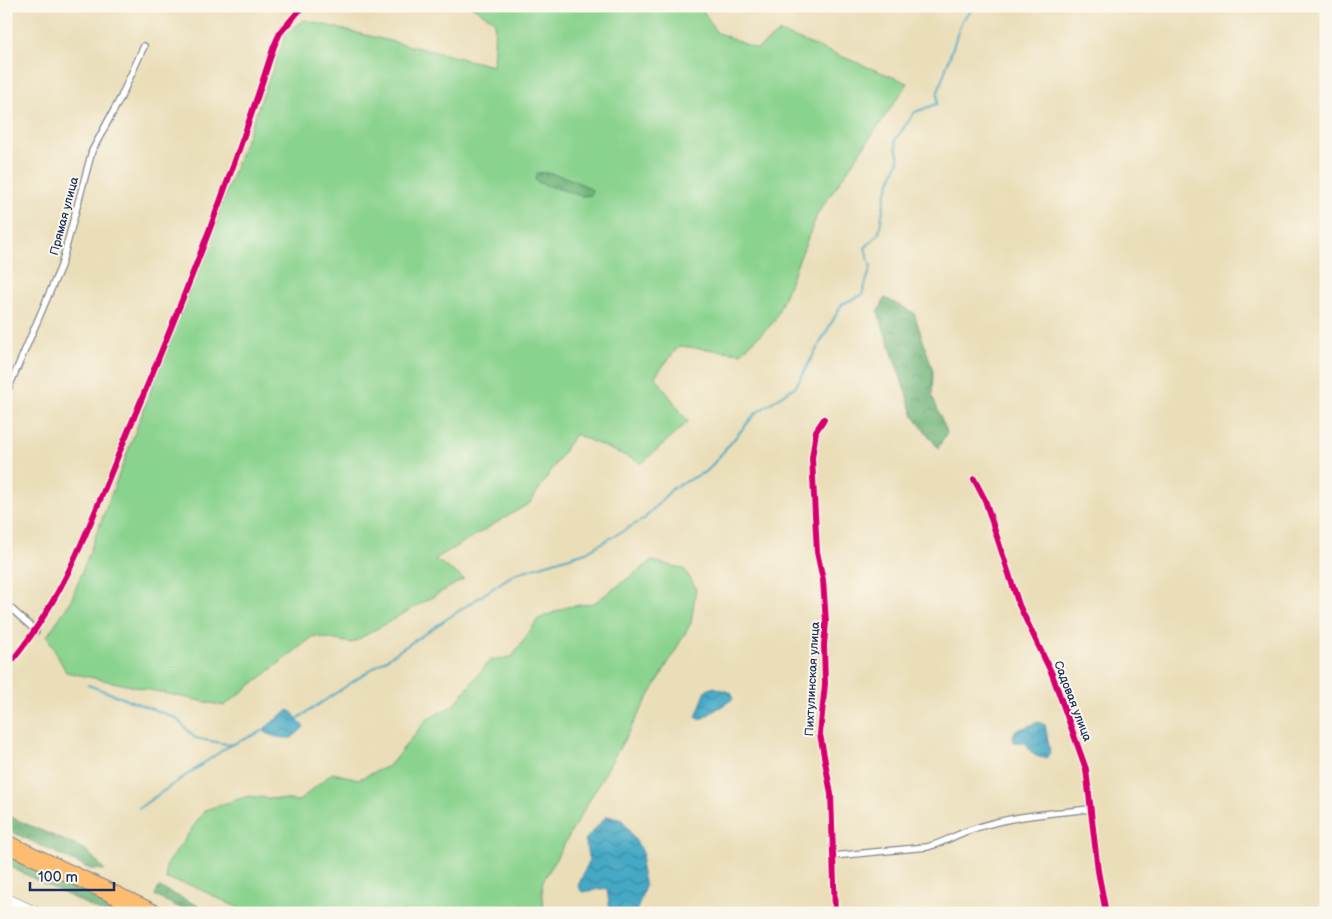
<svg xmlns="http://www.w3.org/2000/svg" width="1332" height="919" font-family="'Balsamiq Sans',sans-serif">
	<defs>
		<pattern id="forest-crowns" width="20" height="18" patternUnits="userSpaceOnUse" patternTransform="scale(1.25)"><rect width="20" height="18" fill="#6fb579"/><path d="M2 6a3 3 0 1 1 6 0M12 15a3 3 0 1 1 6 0" fill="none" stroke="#5a9466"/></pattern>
		<pattern id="water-waves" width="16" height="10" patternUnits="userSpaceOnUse" patternTransform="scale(1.25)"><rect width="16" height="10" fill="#45a9c5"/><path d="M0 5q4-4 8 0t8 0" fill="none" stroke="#398aa3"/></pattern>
	</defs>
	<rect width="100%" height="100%" fill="#fbf7ec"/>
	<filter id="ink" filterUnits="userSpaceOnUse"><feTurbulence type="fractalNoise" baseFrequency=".02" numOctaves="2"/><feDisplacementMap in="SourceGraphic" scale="10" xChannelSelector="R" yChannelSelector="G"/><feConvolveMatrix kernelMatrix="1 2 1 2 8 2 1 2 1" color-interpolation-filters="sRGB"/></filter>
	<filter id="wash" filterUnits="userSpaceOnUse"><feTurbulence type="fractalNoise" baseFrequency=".0096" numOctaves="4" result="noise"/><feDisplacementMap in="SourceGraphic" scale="20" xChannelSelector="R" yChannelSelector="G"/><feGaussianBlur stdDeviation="1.12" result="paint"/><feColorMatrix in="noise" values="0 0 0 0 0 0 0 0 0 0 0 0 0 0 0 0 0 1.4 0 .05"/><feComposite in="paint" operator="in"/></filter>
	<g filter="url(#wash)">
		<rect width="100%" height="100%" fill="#eadeb9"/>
		<g fill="#8ad38e" stroke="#528176">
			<path d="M471,6H700L716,32L757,49L780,32L908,83L818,213L774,322L741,353L679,346L655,376L688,422L642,463L575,434L530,503L435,559L464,579L352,643L314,636L224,706L66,672L47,636L71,601L286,34L304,20L493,66L495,21Z"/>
			<path d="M652,561L684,569L696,588L691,623L542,883L544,913H249L193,886L166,879V866L205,810L248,796L299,801L332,773L359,779L390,765L426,720L454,705L490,660L512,657L538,619L567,607L594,603Z"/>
		</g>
		<g fill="url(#forest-crowns)" stroke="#45726c">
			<path d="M537,173C553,171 579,181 592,190L591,195L582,196L539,183L535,180Z"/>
			<path d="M885,298L914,313L933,371L932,396L947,432L938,448L914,417L878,312Z"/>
			<path d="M6,815L86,850L105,870L90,869L6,829Z"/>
			<path d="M6,854L130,913H104L6,865Z"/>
			<path d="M159,887L213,913H191L155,896Z"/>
		</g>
		<g fill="url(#water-waves)" stroke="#306c92">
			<path d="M714,687L732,693L733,699L700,720L696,717L706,690Z"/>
			<path d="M290,710L304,727L292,738C282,738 271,738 263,730L282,714Z"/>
			<path d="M1039,722L1045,725L1050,752L1047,758C1035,758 1031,754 1026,743L1014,742L1013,736L1015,731Z"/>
			<path d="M607,816L622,820L643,852L641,869L645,886L636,913H610L607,888L582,892L578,886L589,861L585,840Z"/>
		</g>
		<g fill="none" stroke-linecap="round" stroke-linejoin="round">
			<g stroke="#45a9c5" stroke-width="2">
				<path d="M88,685L176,718L195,738L231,745L265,730"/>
				<path d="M297,719L514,574L586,552L644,519L673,488L707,471L756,413L796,386L842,304L862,295L871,267L865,248L879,233L886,192L899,160L895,140L915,112L937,104L938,92L962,20L976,6"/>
				<path d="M139,808L230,745"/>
			</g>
		</g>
	</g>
	<g filter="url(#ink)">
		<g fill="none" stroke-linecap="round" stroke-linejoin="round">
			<defs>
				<g id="minor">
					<path d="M6,394L61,266L92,151L121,97L144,46"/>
					<path d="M824,419L816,431L812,458L817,552L823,580L826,622L824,645L825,684L820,734L831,794L835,913"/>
					<path d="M974,479L985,500L1019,605L1052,674L1086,769L1098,871L1106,913"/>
					<path d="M6,604L36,631"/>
					<path d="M6,668C65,599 90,523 124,441C179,311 231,181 274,46L280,33L303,6"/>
					<path d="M833,856L927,847C943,843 955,835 970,830C1008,816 1051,813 1091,809"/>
				</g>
				<g id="tertiary">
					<path d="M6,897L40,913"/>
					<path d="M6,903L27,913"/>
				</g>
				<g id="primary">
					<path d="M6,839L163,913"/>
					<path d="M6,848L144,913"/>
				</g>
			</defs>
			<use href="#minor" stroke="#82868c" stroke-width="8"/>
			<use href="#tertiary" stroke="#82868c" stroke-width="9"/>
			<use href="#primary" stroke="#82868c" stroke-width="11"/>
			<use href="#minor" stroke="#fff" stroke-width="5.5"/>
			<use href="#tertiary" stroke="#fff" stroke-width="8"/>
			<use href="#primary" stroke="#febc70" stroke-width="9"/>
			<defs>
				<g id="cycleway">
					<path d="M824,419L816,431L812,458L817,552L823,580L826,622L824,645L825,684L820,734L831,794L835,913"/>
					<path d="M974,479L985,500L1019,605L1052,674L1086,769L1098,871L1106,913"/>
					<path d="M6,668C65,599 90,523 124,441C179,311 231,181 274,46L280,33L303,6"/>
				</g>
			</defs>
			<use href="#cycleway" stroke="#fbf7ec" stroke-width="9"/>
			<use href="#cycleway" stroke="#d6006c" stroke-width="6"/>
		</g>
	</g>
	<g text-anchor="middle" stroke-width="4" stroke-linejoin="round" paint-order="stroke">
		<g font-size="12" fill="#1b2f5e" stroke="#fbf7ec">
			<text transform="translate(64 216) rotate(-75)" y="4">Прямая улица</text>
			<text transform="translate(812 679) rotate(-87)" y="4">Пихтулинская улица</text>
			<text transform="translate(1073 701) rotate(69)" y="4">Садовая улица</text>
		</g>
	</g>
	<rect width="1332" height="919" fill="none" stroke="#fbf7ec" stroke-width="25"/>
	<path d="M30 882v8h84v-8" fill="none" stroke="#1b2f5e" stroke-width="2.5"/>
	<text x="38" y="882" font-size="15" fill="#1b2f5e" stroke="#fbf7ec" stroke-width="4" paint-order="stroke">100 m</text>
</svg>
